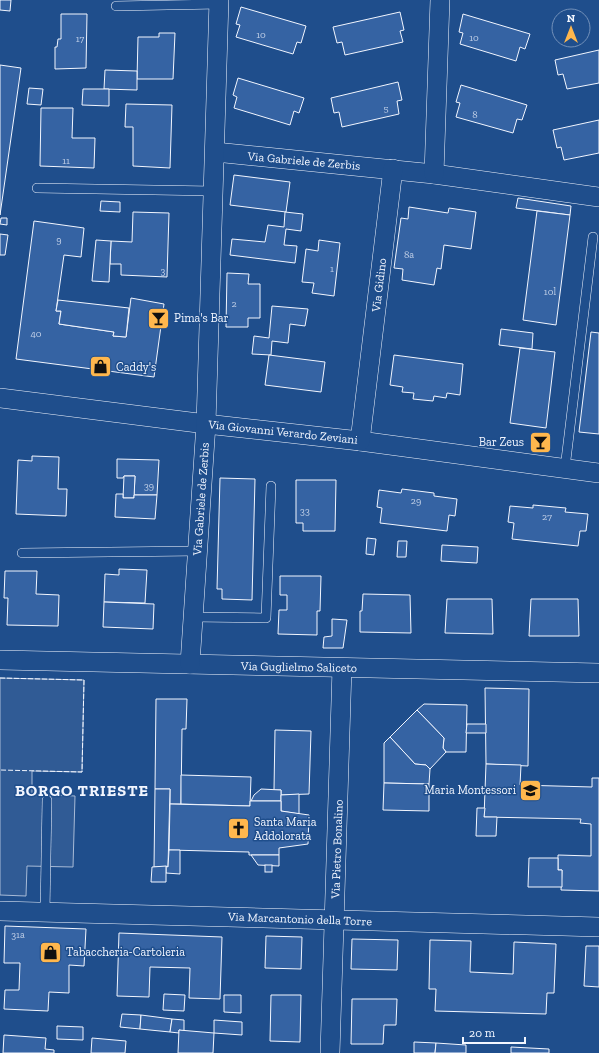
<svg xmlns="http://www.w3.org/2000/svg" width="599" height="1053" font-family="'Zilla Slab',serif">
	<rect width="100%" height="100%" fill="#1f4e8c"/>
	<path fill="#305b95" stroke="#a8bbd7" d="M0,678L84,680L82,772L32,771V794L75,796L73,867L27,866L26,896L0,895Z"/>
	<g fill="#3563a3" stroke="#f2f6ff">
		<path d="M0,0H11L10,11L0,10Z"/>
		<path d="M241,7L306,26L301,43L297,42L293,54L236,37L240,25L236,24Z"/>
		<path d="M400,12L404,30L400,31L403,42L345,55L342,42L337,43L333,27Z"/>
		<path d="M61,14H87L86,68L55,69V47H57L58,39H61Z"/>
		<path d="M463,14L530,34L525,49L520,47L516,61L460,44L463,33L459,32Z"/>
		<path d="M159,33H175L173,79H137L138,37H159Z"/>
		<path d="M599,50V83L567,89L563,74L558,75L555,60Z"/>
		<path d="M0,65L21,68L0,215Z"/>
		<path d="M105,70L137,71V90L104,89Z"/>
		<path d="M238,78L304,98L299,113L294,111L290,125L234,108L237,97L233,95Z"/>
		<path d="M398,82L402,100L397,101L399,114L342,127L339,112L334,113L331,98Z"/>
		<path d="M461,85L527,105L522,120L517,119L513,133L456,117L460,103L456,102Z"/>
		<path d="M29,88L43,89L41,105L27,104Z"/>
		<path d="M83,89H109V106L82,105Z"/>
		<path d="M126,104L172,105L170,168L133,166V127H125Z"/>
		<path d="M41,108H73L72,138H95L94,168L40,166Z"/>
		<path d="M599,120V153L564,160L561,147L557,148L553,130Z"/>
		<path d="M234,175L290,182L286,212L230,205Z"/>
		<path d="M518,198L571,206L570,215L516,208Z"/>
		<path d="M101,201L120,202V212L100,211Z"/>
		<path d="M409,207L448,213L449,208L476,212L471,249L444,245L441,269L437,268L434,285L402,280L403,269L394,268L401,218L408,219Z"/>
		<path d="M537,211L570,215L556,325L523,320Z"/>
		<path d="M133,212L169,213L167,277L121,275V264H110L111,241L132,242Z"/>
		<path d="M285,212L303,214L301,231L286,229L284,245L297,246L295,263L230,255L232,239L265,242L268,225L284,227Z"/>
		<path d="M1,218H7V225L0,224Z"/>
		<path d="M34,221L84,228L81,257L64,255L56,311H61L59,324L114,332L113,336L126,337L131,298L164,304L154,377L16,359Z"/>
		<path d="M0,234L8,235L5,255H0Z"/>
		<path d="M96,240L111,241L109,282L92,281Z"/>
		<path d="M319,240L340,243L334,296L312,293L314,283L302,282L306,249L318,251Z"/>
		<path d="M227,273L249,274L248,284H260V318H248V327H226Z"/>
		<path d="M58,300L129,308L126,337L113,336L114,332L59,324L61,311H56Z"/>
		<path d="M272,306L308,309L305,326L290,324L288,343L272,341L271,355L252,354L254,336L269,338Z"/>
		<path d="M501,329L533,333L532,349L499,345Z"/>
		<path d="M591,332L599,333V434L579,432Z"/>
		<path d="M520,348L555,352L546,428L510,423Z"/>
		<path d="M269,355L325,362L321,392L265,385Z"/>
		<path d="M394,355L463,364L460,395L447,393L446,398L434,396L433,401L413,399L414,393L402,392L403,387L390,385Z"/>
		<path d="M32,456L59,457L58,489H67L66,516L16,514L18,460L32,461Z"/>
		<path d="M117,459L159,460L157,495H134L135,476H124L123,478H117Z"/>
		<path d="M124,476H135L134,498H123Z"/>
		<path d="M220,478L255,479L252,600L222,599V589H217Z"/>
		<path d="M296,480H336L335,531H303V523H296Z"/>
		<path d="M402,489L434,493V496L457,499L455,516L449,515L447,531L380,523L382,508L377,507L379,490L401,493Z"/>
		<path d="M116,494H123V498H134V495H157L155,519L115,517Z"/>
		<path d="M533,505L566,508L565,512L588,514L586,531H580L578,546L512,539L514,523L508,522L510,506L533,508Z"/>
		<path d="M367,538L376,539L374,555L366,554Z"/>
		<path d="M398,541H407L406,557H397Z"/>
		<path d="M442,545L478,547L477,563L441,561Z"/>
		<path d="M119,569L147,570L145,603L104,602L105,574L119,575Z"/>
		<path d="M5,571H37L36,594L59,595L58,626L7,625L8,598H4Z"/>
		<path d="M280,576H321L320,611H317V635L278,634L279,610H287V595H280Z"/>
		<path d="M363,594L410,595L411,633L360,632V611H362Z"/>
		<path d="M447,599H492L493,634L445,633Z"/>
		<path d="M531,599H578L579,636H529Z"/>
		<path d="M104,602L154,604L153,629L103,627Z"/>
		<path d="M332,619L347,620L343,648H323L324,637L332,636Z"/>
		<path d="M485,688L529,689L528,766L486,764Z"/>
		<path d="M156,699H187L186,729H182L181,804H170V789H155Z"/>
		<path d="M424,704L467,705L466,752H446L443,748L444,738L417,710Z"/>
		<path d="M417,710L444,738L443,748L446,752L430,769L426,765L415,764L390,737Z"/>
		<path d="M467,724H486V733H466Z"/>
		<path d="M275,730L311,731L309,794L281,795V790H274Z"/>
		<path d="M390,737L415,764L426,765L430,769L429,784L384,783V743Z"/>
		<path d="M486,764L521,765L520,785L592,787V778H599V891L561,890L562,870H558V855L591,856V824L580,823L581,819L484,817Z"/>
		<path d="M181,775L251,777L250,806L181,804Z"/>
		<path d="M384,783L429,784V811L383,810Z"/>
		<path d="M155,789H170L168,867H154Z"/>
		<path d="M261,789L281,790V801H251L254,795Z"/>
		<path d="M299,794V814L281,811V795Z"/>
		<path d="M250,801H281V811L309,815L308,844L279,848V855H249V852L169,850L170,804L250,806Z"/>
		<path d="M477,808H485L484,817H497L496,836H476Z"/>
		<path d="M169,850H180V874L166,873V866L168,867Z"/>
		<path d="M251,855H279V866L258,865Z"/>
		<path d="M529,858H558V870H562V887H528Z"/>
		<rect x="265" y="865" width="7" height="7"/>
		<path d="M166,866V882H151L152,867Z"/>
		<path d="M5,926L86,929L84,966L69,965V993L49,992L48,1011L4,1009L5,990H19L20,963H4Z"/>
		<path d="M119,933L222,937L220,999L189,998L190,968L150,967L149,997L117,996Z"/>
		<path d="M266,936L302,937L301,969L265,968Z"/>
		<path d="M352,939L398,940L397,970L351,969Z"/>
		<path d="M430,940L471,941L470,972L513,974L514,942L556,944L554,993H547L546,1014L435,1011L436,989H429Z"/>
		<path d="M586,946H599V987L584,986Z"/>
		<path d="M164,994L185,995L184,1011L163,1010Z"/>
		<path d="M224,995H241V1013L224,1012Z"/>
		<path d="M271,995H301L300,1042L270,1041Z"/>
		<path d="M352,999H397L396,1025H384L383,1044H351Z"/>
		<path d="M122,1014L141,1015L140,1029L120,1027Z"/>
		<path d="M141,1015L172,1019L170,1032L140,1029Z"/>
		<path d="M172,1019L184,1020V1031L179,1030V1033L170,1032Z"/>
		<path d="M214,1020L242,1022V1035L214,1033Z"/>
		<path d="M57,1026L83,1027V1040L57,1039Z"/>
		<path d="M179,1030L214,1033L213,1053H178Z"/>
		<path d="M4,1035L46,1038L45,1049L54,1050V1053H3Z"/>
		<path d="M92,1038L126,1041L125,1053H91Z"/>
		<path d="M414,1042L436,1043L435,1053H414Z"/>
		<path d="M436,1043L466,1045V1053H435Z"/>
		<path d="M511,1047L549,1049V1053H511Z"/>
	</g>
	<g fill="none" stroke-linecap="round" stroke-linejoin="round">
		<defs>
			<g id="service">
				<path d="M116,6L219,4"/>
				<path d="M37,188L213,191"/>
				<path d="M565,468L593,237"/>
				<path d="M22,553L197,551"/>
				<path d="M193,617L266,618L271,486"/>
				<path d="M45,912L47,800"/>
			</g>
			<g id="minor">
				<path d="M215,152L434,174L599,197"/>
				<path d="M434,174L440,0"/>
				<path d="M0,398L206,424L360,441L599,473"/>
				<path d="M360,441L393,169"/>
				<path d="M0,660L599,673"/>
				<path d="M190,664L206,424L219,0"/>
				<path d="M0,911L599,927"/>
				<path d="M330,1053L342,668"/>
			</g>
		</defs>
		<use href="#service" stroke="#f2f6ff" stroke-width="10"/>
		<use href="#minor" stroke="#f2f6ff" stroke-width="20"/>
		<use href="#service" stroke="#1f4e8c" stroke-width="9"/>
		<use href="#minor" stroke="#1f4e8c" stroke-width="19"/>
		<path stroke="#f2f6ff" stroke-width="1" stroke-dasharray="5 2" stroke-linecap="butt" d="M0,678L84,680L82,772L0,770"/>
	</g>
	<defs>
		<symbol id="bar-square" viewBox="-11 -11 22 22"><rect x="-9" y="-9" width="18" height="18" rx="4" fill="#ffb74d" stroke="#1f4e8c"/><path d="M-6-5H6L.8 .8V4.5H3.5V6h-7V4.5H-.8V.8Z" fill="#111"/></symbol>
		<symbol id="shop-square" viewBox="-11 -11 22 22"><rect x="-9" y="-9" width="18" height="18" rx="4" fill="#ffb74d" stroke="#1f4e8c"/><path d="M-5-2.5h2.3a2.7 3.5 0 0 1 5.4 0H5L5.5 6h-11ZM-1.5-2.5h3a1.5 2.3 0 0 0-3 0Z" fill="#111"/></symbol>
		<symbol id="school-square" viewBox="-11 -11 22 22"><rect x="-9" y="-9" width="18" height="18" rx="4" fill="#ffb74d" stroke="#1f4e8c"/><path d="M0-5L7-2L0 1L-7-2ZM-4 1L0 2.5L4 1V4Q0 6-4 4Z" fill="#111"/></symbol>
		<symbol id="church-square" viewBox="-11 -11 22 22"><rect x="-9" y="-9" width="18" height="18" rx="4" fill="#ffb74d" stroke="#1f4e8c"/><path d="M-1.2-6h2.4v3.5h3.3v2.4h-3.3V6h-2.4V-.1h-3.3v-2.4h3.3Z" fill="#111"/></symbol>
	</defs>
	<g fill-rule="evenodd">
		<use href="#bar-square" x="146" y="306" width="25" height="25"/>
		<use href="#shop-square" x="88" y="354" width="25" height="25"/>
		<use href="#bar-square" x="528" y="430" width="25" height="25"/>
		<use href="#school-square" x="518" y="778" width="25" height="25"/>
		<use href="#church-square" x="226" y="816" width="25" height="25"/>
		<use href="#shop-square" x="38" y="940" width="25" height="25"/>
	</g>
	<g text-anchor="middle" stroke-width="3" stroke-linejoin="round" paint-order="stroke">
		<g font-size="10" fill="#c3d1e8">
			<text x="261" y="38">10</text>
			<text x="474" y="41">10</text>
			<text x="80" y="42">17</text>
			<text x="386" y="112">5</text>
			<text x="475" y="118">8</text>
			<text x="66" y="164">11</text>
			<text x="59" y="243">9</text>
			<text x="409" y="258">8a</text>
			<text x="332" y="272">1</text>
			<text x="163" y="274">3</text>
			<text x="550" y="295">10l</text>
			<text x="234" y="307">2</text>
			<text x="36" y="337">40</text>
			<text x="149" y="489">39</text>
			<text x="416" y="504">29</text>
			<text x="305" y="514">33</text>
			<text x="547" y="520">27</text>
			<text x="18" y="938">31a</text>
		</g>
		<g font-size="12" fill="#f2f6ff" stroke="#1f4e8c">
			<text transform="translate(304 161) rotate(5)" y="4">Via Gabriele de Zerbis</text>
			<text transform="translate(379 285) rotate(-83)" y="4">Via Gidino</text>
			<text transform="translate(283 432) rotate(6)" y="4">Via Giovanni Verardo Zeviani</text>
			<text transform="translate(201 499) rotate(-86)" y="4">Via Gabriele de Zerbis</text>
			<text transform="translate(299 667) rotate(1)" y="4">Via Guglielmo Saliceto</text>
			<text transform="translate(337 849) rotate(-88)" y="4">Via Pietro Bonalino</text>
			<text transform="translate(300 919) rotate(2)" y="4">Via Marcantonio della Torre</text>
		</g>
		<g font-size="12" fill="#f2f6ff" stroke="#1f4e8c" text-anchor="start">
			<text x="174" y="322">Pima's Bar</text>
			<text x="116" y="371">Caddy's</text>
			<text x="524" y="446" text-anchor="end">Bar Zeus</text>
			<text x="516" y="794" text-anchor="end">Maria Montessori</text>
			<text x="254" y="826">Santa Maria<tspan x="254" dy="14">Addolorata</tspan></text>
			<text x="66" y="956">Tabaccheria-Cartoleria</text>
		</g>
		<g font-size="16" font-weight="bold" letter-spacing="1" fill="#f2f6ff" stroke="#1f4e8c">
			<text x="82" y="796">BORGO TRIESTE</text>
		</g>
	</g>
	<g transform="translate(571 28)"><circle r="19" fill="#1f4e8c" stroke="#7391ba"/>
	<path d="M0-3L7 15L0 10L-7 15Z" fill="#ffb74d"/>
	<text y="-6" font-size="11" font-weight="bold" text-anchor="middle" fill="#f2f6ff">N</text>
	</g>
	<path d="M463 1037v6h62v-6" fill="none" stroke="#f2f6ff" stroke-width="2"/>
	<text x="469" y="1037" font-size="12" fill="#f2f6ff" stroke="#1f4e8c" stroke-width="3" paint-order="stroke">20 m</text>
</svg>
